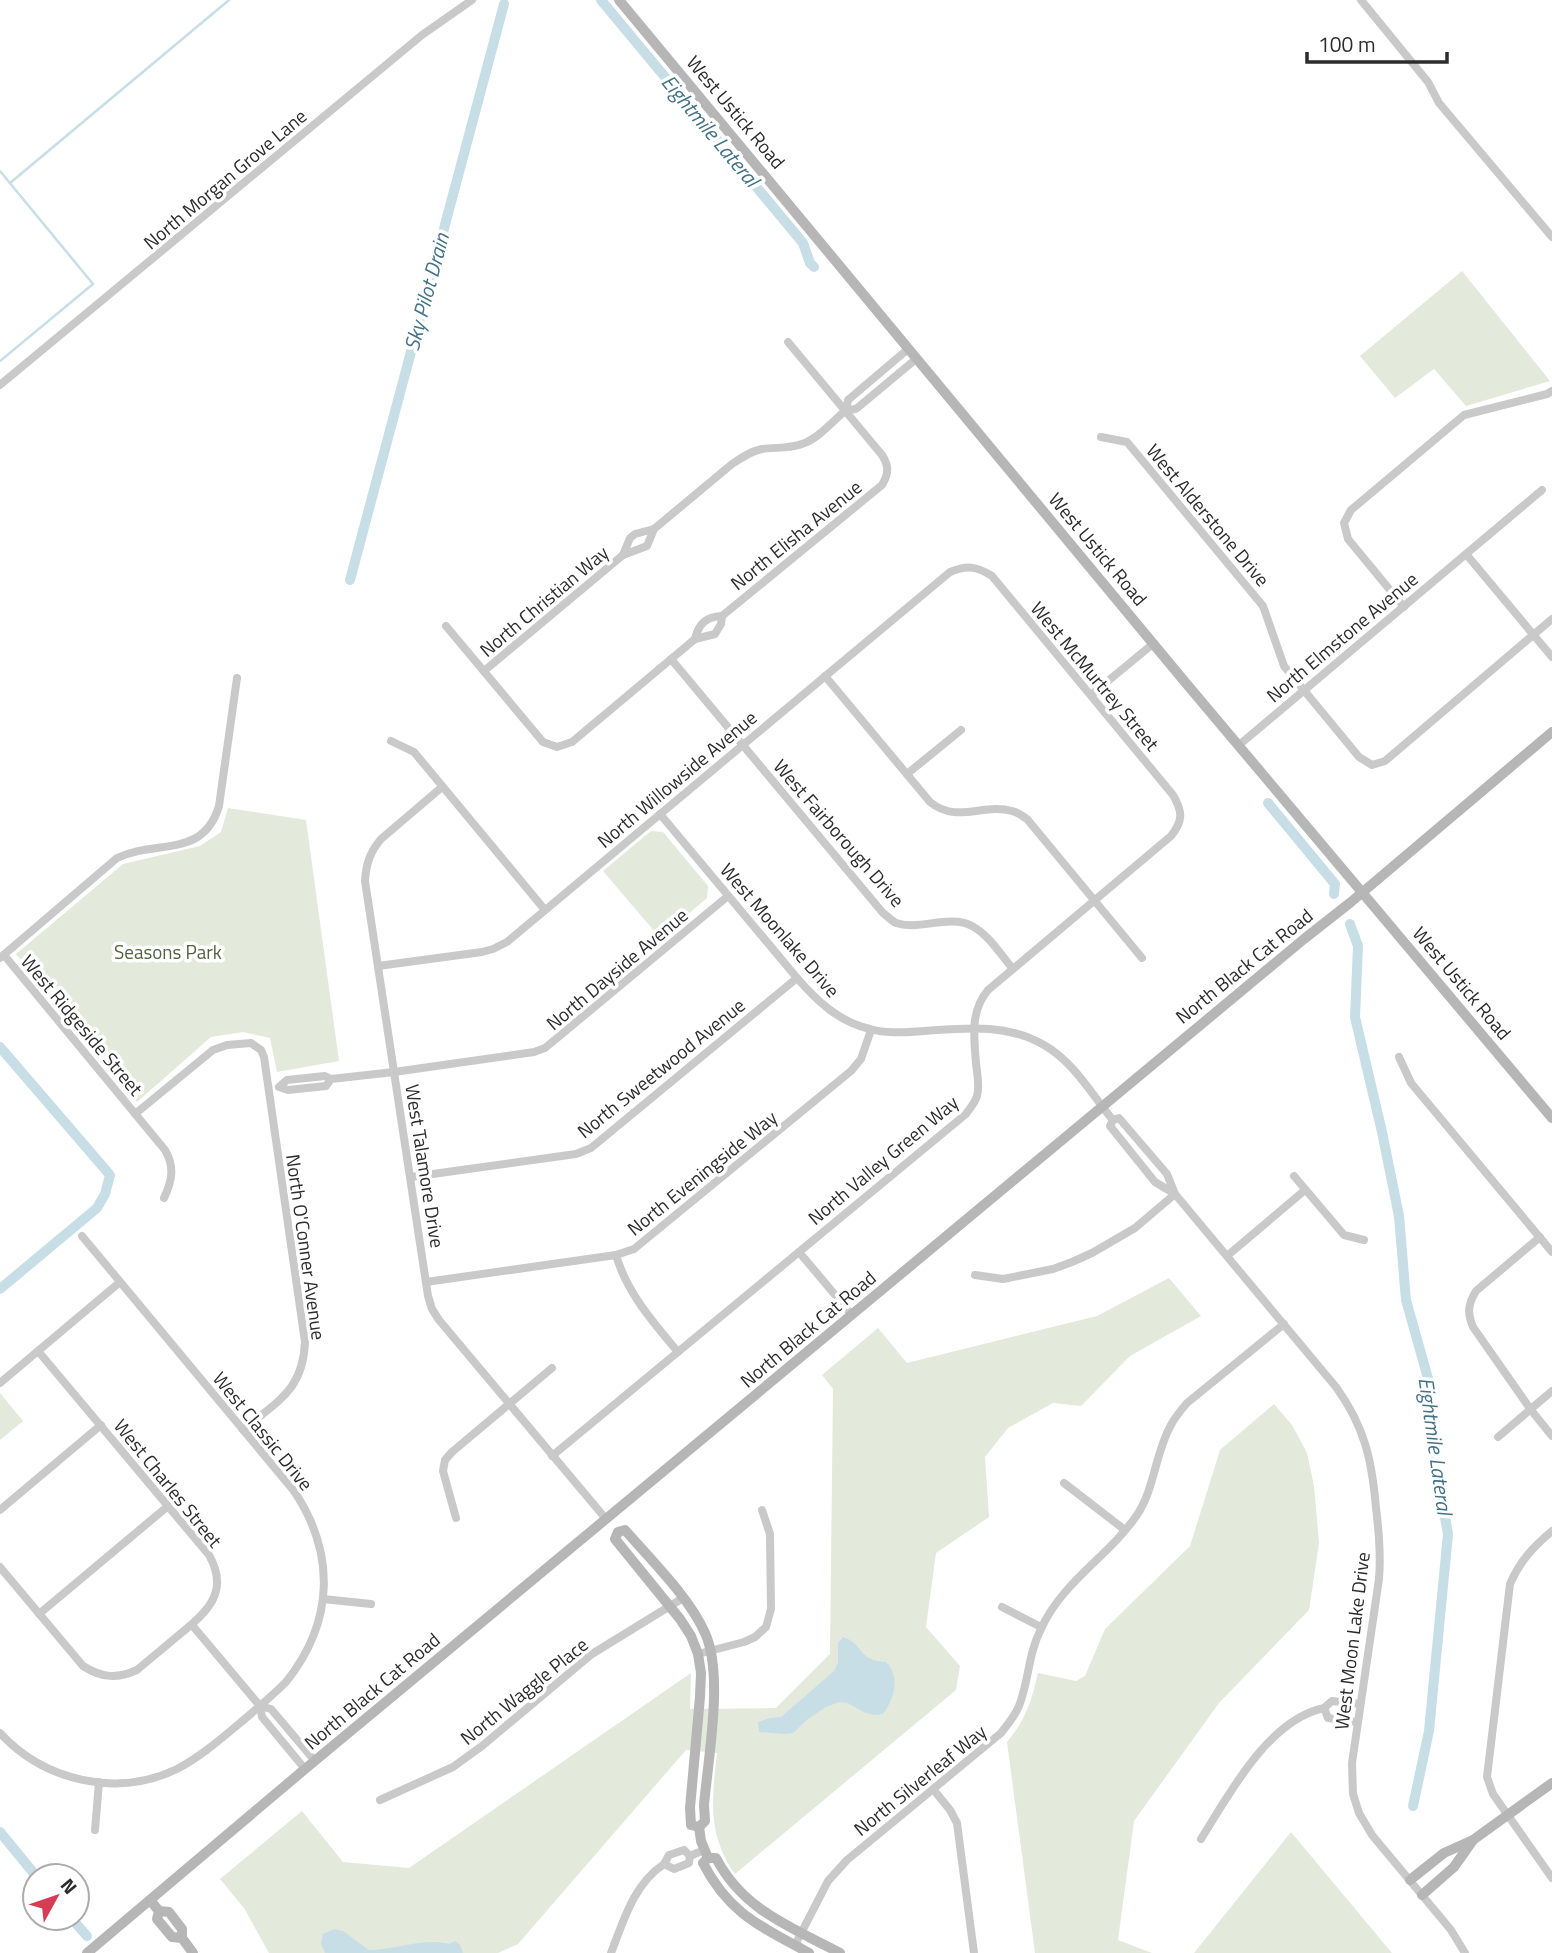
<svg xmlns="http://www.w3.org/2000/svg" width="1552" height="1953" font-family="'Titillium Web',sans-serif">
	<rect width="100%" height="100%" fill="#fff"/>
	<g fill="#e3e9db">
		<path d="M1462,271L1550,381L1466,406L1434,369L1395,398L1360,356Z"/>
		<path d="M228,808L306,820L339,1061L277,1072L270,1038L243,1032L211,1037L137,1102L16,954L123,864L200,846L221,832Z"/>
		<path d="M651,831L663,832L708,886L707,898L660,938L603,871Z"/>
		<path d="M1169,1278L1201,1316L1130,1356L1081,1406L1053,1403L1008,1428L985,1457L989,1517L936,1553L926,1627L960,1666L956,1690L735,1874C707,1834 712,1799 717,1753L686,1750L518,1944L498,1953H269L244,1908L220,1879L302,1811L343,1862L409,1868L691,1673L690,1709L776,1708L830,1654L833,1389L822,1375L878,1328L907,1363L1097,1316Z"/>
		<path d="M0,1393L23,1421L0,1440Z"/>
		<path d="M1274,1404L1292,1425L1307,1453L1314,1486L1319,1543L1309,1610L1219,1703L1134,1821L1118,1940L1152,1953H1035L1007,1742C1025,1721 1032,1700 1038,1673L1076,1681L1085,1676L1105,1629L1190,1546L1220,1450Z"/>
		<path d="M1291,1832L1392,1953H1194Z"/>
	</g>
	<g fill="#c8dee7">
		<path d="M843,1637C865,1644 856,1660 886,1662C901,1677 894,1699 883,1714L874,1715L863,1712L848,1703L839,1702L826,1707L808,1719L793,1733L785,1734L759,1732L758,1722L770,1718L781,1717L834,1671L838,1663V1643Z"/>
		<path d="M334,1929L343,1931L369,1950C395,1950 424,1937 449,1944L455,1941L460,1945L463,1953H325L321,1943L323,1934Z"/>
	</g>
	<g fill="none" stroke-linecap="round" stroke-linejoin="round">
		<g stroke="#c8dee7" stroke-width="2.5">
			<path d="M0,171L93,284L0,361"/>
			<path d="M10,183L229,0"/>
		</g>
		<g stroke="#c8dee7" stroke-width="10">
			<path d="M601,0L803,243L810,263L814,267"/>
			<path d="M350,580L504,4"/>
			<path d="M1268,803L1335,884L1334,894"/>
			<path d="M1350,924L1358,946L1355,1017L1382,1132L1399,1216L1406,1300L1429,1382L1432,1444L1448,1534L1429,1731L1413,1806"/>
			<path d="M0,1047L110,1175L105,1194L97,1208L0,1289"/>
			<path d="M0,1832L36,1876"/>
			<path d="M71,1918L87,1936"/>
		</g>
		<g stroke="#c9c9c9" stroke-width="8">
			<path d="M1361,0L1428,82L1439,103L1552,237"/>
			<path d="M908,349L848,400L846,410L856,409L916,359"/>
			<path d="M0,385L422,35L472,0"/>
			<path d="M1101,437L1127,442L1263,606L1284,666L1359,757L1372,765L1385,761L1552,619"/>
			<path d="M1466,554L1552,657"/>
			<path d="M623,555L630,538L635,534L654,529L732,464C741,458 751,451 762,449C775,447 789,449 802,444C818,439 833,421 846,410"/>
			<path d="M1404,607L1348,539L1344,523L1351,510L1464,415L1547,394L1552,391"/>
			<path d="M446,626L543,742L557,747L572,742L695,639L715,634L721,624L722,616"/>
			<path d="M695,639C699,623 706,617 722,616L882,485C889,473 889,466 882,455L788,342"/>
			<path d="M671,659L883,913C887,916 892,921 896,923C919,931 949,914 972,926C989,935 1001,955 1013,969"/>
			<path d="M484,671L623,555L647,546L654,529"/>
			<path d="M825,676L930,802C957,824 983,803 1012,811C1018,812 1022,816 1027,819L1142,958"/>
			<path d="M1091,695L1154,643"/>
			<path d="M391,741L414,752L545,910"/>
			<path d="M1239,745L1542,490"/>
			<path d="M907,774L961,730"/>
			<path d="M442,787L381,839C370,852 366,864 365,881L428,1296L432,1309L439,1320L606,1519"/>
			<path d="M660,814L797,978C817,1001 839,1022 870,1029C887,1034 906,1032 924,1031C966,1028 1006,1023 1044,1045C1074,1062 1092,1095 1113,1120"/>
			<path d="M4,955L165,1150C175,1167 172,1181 164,1198"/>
			<path d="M0,958L117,858C157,839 203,859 219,806L237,678"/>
			<path d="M378,966L482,952L493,949L507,942L950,572C967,565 976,566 992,576L1173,795C1183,812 1183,821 1171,836L988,990C970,1011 974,1037 976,1063C977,1074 980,1085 977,1096C975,1103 970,1108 966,1114L552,1456"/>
			<path d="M1399,1057L1411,1083L1552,1252"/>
			<path d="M331,1079L326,1086L288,1090L279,1087L287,1080L325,1076L331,1079L394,1072L534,1052L545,1048L728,896"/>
			<path d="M135,1114L213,1050L227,1045L251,1043L261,1050L264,1057L305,1342C303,1391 277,1401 243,1430"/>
			<path d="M1294,1176L1344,1235L1364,1240"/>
			<path d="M411,1177L576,1154L591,1148L797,978"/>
			<path d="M1175,1194L1155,1182L1110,1126L1113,1120L1119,1118L1167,1174L1175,1194L1336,1387C1365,1427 1372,1461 1376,1508C1379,1532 1381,1555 1379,1579L1352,1763L1353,1794L1359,1813L1372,1835L1451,1930L1465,1953"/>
			<path d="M1540,1237L1476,1291C1468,1304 1467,1313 1473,1327L1531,1410L1552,1436"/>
			<path d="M799,1252L852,1315"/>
			<path d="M616,1255C627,1293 653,1322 678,1352"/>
			<path d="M1227,1256L1305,1190"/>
			<path d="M975,1275L1003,1279L1053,1269L1072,1262L1092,1253L1135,1228L1175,1194"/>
			<path d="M426,1282L616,1255L634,1249L851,1071L861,1059L871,1030"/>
			<path d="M0,1383L120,1282"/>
			<path d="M1498,1437L1552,1391"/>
			<path d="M1064,1483L1125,1530"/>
			<path d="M0,1510L101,1425"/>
			<path d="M456,1518L443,1471L445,1460L452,1452L552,1368"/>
			<path d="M1552,1531C1533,1547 1520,1561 1510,1584L1487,1777L1493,1794L1552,1878"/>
			<path d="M0,1567L83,1666C102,1678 117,1679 137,1670C151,1658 166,1646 180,1634C207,1612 230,1592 209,1555L38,1351"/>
			<path d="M323,1599L371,1604"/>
			<path d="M1002,1607L1041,1627"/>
			<path d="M39,1614L168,1506"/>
			<path d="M192,1625L260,1706L262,1717L305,1769"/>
			<path d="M698,1654L744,1642L755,1637L766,1627L771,1609L770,1534L762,1510"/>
			<path d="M260,1706L271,1709L315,1761"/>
			<path d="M1357,1722L1328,1718L1324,1708L1332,1701L1360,1704"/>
			<path d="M0,1733C44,1781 117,1798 177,1769C198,1758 216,1743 234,1728C252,1713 270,1698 286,1682C334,1622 336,1554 294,1491L82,1236"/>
			<path d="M933,1789L950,1810L957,1823L974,1953"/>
			<path d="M380,1800L453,1767L482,1746L592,1654L683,1598"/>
			<path d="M95,1830L99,1782"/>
			<path d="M1201,1839C1230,1793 1268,1720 1324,1708"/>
			<path d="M690,1856L684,1850L669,1855L664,1864L674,1869L689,1863L690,1856L704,1850"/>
			<path d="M795,1945L828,1881L847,1860L1001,1733C1008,1724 1015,1716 1019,1706C1029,1681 1028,1654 1041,1629C1062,1582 1109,1556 1137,1515C1155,1488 1155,1453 1171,1425C1175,1417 1181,1410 1187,1403L1284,1324"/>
			<path d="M611,1953C624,1920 633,1885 664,1864"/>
		</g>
		<g stroke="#b6b6b6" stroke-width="10">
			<path d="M619,0L1185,682L1552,1118"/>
			<path d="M625,1530C651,1560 689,1597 705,1633C724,1674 708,1759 704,1805L705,1821L699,1827L691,1825L690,1808L700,1697L701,1673L698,1654L691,1636L680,1619L615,1539L618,1532Z"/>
			<path d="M699,1827L701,1841L708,1858"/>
			<path d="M1410,1880L1444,1853L1473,1840L1552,1783"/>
			<path d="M1422,1895L1454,1867L1473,1840"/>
			<path d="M150,1900L159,1911L169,1912L182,1929V1938L172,1937L157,1919L159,1911"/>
			<path d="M182,1938L193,1953"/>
			<path d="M87,1953L305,1769L1304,939L1351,902L1552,732"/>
			<path d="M809,1953C762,1927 729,1914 703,1863L708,1858H716C743,1910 791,1927 840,1953"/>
		</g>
	</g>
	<g text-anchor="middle" stroke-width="7" stroke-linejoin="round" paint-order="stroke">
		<g font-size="19" fill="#2c2c2c" stroke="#fff">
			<text transform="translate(736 112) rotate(50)" y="7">West Ustick Road</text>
			<text transform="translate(225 179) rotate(-40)" y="7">North Morgan Grove Lane</text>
			<text transform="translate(1208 515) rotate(50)" y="7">West Alderstone Drive</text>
			<text transform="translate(796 535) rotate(-39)" y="7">North Elisha Avenue</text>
			<text transform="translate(1098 549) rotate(50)" y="7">West Ustick Road</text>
			<text transform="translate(544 601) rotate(-40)" y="7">North Christian Way</text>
			<text transform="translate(1342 637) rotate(-40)" y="7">North Elmstone Avenue</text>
			<text transform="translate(1095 676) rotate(50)" y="7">West McMurtrey Street</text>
			<text transform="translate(677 779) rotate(-40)" y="7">North Willowside Avenue</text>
			<text transform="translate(839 833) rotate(49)" y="7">West Fairborough Drive</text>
			<text transform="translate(780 930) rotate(49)" y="7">West Moonlake Drive</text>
			<text transform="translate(1244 966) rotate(-39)" y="7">North Black Cat Road</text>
			<text transform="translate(617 969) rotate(-40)" y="7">North Dayside Avenue</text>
			<text transform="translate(1462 983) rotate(50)" y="7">West Ustick Road</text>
			<text transform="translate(82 1025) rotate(50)" y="7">West Ridgeside Street</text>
			<text transform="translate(661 1068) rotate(-39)" y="7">North Sweetwood Avenue</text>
			<text transform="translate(883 1160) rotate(-40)" y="7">North Valley Green Way</text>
			<text transform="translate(425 1166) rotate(81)" y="7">West Talamore Drive</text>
			<text transform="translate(702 1173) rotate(-39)" y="7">North Eveningside Way</text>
			<text transform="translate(306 1247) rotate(82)" y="7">North O'Conner Avenue</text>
			<text transform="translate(808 1329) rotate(-40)" y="7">North Black Cat Road</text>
			<text transform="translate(263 1431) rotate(51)" y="7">West Classic Drive</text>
			<text transform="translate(168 1483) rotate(51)" y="7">West Charles Street</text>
			<text transform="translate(1352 1641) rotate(-83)" y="7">West Moon Lake Drive</text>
			<text transform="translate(372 1691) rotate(-40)" y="7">North Black Cat Road</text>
			<text transform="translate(524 1691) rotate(-39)" y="7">North Waggle Place</text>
			<text transform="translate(920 1780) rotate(-39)" y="7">North Silverleaf Way</text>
		</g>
		<g font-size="19" fill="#53633e" stroke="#fff">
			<text x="168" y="959">Seasons Park</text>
		</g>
		<g font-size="21" font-style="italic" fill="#427286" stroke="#fff">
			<text transform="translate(710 131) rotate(50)" y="7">Eightmile Lateral</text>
			<text transform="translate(427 292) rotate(-75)" y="7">Sky Pilot Drain</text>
			<text transform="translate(1435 1446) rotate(82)" y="7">Eightmile Lateral</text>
		</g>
	</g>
	<g transform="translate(56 1897) rotate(50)"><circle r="33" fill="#ffffff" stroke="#ababab" stroke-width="2"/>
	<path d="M0-5L12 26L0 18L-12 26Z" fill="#d53d55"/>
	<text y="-10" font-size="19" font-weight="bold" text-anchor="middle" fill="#2c2c2c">N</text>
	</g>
	<path d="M1307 52v10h140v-10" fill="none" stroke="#2c2c2c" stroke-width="3.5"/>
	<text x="1318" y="52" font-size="21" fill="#2c2c2c" stroke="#ffffff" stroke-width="5" paint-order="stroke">100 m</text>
</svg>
